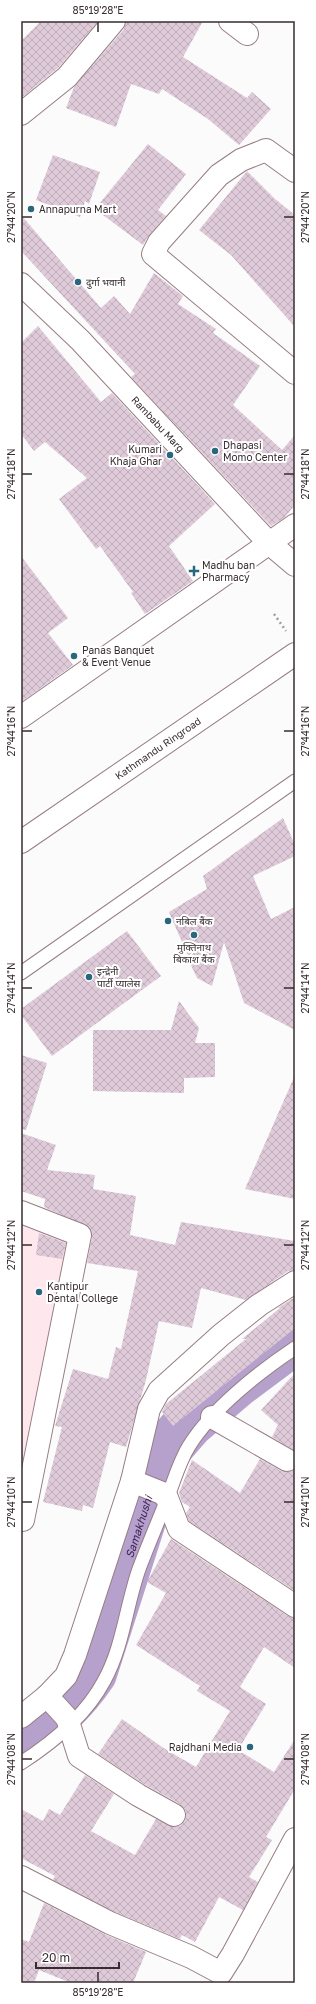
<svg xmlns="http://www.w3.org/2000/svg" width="316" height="2004" font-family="'Golos Text','Noto Sans Devanagari',sans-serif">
	<defs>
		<pattern id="building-cross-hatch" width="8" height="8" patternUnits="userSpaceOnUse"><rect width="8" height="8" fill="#dfcada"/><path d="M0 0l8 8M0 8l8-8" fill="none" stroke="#c0aebb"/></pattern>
	</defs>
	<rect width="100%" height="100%" fill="#fbfbfb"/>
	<path fill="#ffe8ed" d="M21,1218L69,1235L21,1476Z"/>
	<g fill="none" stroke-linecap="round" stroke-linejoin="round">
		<path stroke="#b5a1cc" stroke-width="50" id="s1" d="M21,1742C50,1721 72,1703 92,1673L154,1480L168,1447L189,1423L236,1383L295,1339"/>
	</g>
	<g fill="url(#building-cross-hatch)">
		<path d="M41,21H98L58,68L21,98V41Z"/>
		<path d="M126,21H203L183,57L247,98L252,92L271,109L239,145L208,119L162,89L159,94L131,84L116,127L66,108L74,87L124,29Z"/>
		<path d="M148,144L186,174L158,210L166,216L150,234L143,245L95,209Z"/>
		<path d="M53,155L100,172L89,204L85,201L80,217L36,200Z"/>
		<path d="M247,171L275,199L295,215V327L231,255L199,230Z"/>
		<path d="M21,215L101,308L114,296L130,314L154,273L183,296L178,304L216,329L213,333L260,366L233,405L282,450L295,435V505L284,518L271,526L265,520L131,377L135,374L21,251Z"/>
		<path d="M38,326L101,402L112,393L215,504L169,546L193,581L145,614L131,593L133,592L100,546L96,549L59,499L87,478L45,442L34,451L21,434V343Z"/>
		<path d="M21,556L68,618L48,633L73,665L21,702Z"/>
		<path d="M283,818L295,845V856L253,876L271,919L295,907V1030L244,1003L224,942L212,986L197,978L190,963L193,952L188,956L169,912L207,889L203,876Z"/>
		<path d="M127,931L161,976L52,1056L21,1015V1009Z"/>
		<path d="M179,1001L199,1028L195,1043H215V1077L184,1078V1093L93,1091V1030H171Z"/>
		<path d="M21,1055L47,1063L26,1130L21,1129Z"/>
		<path d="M295,1075V1199L245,1189Z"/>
		<path d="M21,1133L56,1145L47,1170L95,1175L93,1189L136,1196L130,1235L175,1245L181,1222L295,1241V1270L288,1271L246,1300L201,1288L192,1328L159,1321L146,1380L126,1447L110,1442L93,1508L83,1505L82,1511L43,1502L62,1427L55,1426L73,1369L108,1379L116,1347L121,1349L138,1271L87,1263L92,1237L89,1227L44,1207L45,1199L21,1191Z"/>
		<path d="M39,1233L66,1243L62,1259L36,1255Z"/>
		<path d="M295,1297V1328L173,1426L162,1412L166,1404L246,1339H242L280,1308H278Z"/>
		<path d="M295,1373V1451L272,1437L278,1425L261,1410Z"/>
		<path d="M260,1459L281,1471L287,1472L295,1469V1591L189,1521L186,1513L190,1507L182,1502L179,1493L192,1460L240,1493Z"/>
		<path d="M171,1539L288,1616L295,1618V1668L264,1647L240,1687L266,1704L238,1750L274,1772L295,1739V1789L266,1837L272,1840L249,1877L258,1882L243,1910L219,1897L195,1942L182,1935L180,1939L115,1912L53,1880L55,1876L21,1858V1809L43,1821L49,1809L60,1815L85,1775L114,1794L91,1831L135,1855L156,1819L174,1827L180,1826L185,1821L186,1814L185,1809L180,1804L144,1784L98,1754L122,1719L165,1749L196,1767L230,1711L197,1691L200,1686L136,1645L166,1593L147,1582Z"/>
		<path d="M44,1903L104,1934L146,1952L133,1983H71L39,1970L34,1983H21V1939L29,1942Z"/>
	</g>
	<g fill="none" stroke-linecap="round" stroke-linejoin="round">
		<defs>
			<g id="lane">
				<path d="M21,973L295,781"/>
				<path d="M21,1763C52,1743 86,1715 104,1681C123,1647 126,1606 139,1569C148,1545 158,1522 167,1499C174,1481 179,1462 189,1446C212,1409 259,1372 295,1348"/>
			</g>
			<g id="street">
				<path d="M230,21L247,34"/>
				<path d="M21,114L67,77L114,21"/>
				<path d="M295,171L266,150L241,160L219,175L159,242L153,254L295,373"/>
				<path id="s2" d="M21,284L80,340L269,543L295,565"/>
				<path d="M21,717L295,525"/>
				<path d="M21,1212L80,1235L23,1520H21"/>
				<path d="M212,1417L287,1460"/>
				<path d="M132,1481L162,1493L167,1498L179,1529L295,1606"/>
				<path d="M47,1696L67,1718L79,1756L138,1795L174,1815"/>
				<path d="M21,1717L47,1696L66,1676L75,1655L132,1481L149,1409L159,1391L221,1335L259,1305L295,1282"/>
				<path d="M21,1877L110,1923L191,1957L221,1973L233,1954L295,1839"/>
			</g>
			<g id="highway">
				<path id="s3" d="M21,842L295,654"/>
			</g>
		</defs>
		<use href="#lane" stroke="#977d84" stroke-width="15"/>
		<use href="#street" stroke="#977d84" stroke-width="24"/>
		<use href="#highway" stroke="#977d84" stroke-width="24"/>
		<path stroke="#a19c9e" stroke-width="2.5" stroke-dasharray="2 3" stroke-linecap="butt" d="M274,614L286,631"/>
		<use href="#lane" stroke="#fff" stroke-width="13"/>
		<use href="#street" stroke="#fff" stroke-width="22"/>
		<use href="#highway" stroke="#fff" stroke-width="22"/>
	</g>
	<path fill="none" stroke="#372c2f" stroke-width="1.5" d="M98,22V32M22,217H32M284,217H294M22,474H32M284,474H294M22,731H32M284,731H294M22,988H32M284,988H294M22,1245H32M284,1245H294M22,1502H32M284,1502H294M22,1759H32M284,1759H294M98,1972V1982"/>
	<g fill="#29677d" stroke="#fff" stroke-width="1.5">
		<circle cx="31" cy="209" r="4"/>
		<circle cx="78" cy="282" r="4"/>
		<circle cx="215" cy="451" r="4"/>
		<circle cx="170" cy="455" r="4"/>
		<path d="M192 565h4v4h4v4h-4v4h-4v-4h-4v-4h4z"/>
		<circle cx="74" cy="656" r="4"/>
		<circle cx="168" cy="921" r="4"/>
		<circle cx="194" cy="935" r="4"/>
		<circle cx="89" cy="977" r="4"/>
		<circle cx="39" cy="1292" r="4"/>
		<circle cx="250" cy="1747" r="4"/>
	</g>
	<g text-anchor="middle" stroke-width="4" stroke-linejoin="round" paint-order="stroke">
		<g font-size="10" fill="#372c2f" stroke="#fff" text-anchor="start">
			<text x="39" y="213">Annapurna Mart</text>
			<text x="86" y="286">दुर्गा भवानी</text>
			<text x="223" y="449">Dhapasi<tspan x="223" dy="12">Momo Center</tspan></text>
			<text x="162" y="453" text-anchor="end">Kumari<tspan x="162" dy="12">Khaja Ghar</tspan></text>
			<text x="202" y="569">Madhu ban<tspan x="202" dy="12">Pharmacy</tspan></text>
			<text x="82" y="654">Panas Banquet<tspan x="82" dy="12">&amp; Event Venue</tspan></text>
			<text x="176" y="925">नबिल बैंक</text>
			<text x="194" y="951" text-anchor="middle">मुक्तिनाथ<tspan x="194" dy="12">बिकाश बैंक</tspan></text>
			<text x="97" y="975">इन्द्रेनी<tspan x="97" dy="12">पार्टी प्यालेस</tspan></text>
			<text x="47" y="1290">Kantipur<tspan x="47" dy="12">Dental College</tspan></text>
			<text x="242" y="1751" text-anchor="end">Rajdhani Media</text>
		</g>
		<g font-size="10" fill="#372c2f" stroke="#fff">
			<text dy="4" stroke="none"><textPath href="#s2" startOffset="196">Rambabu Marg</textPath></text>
			<text dy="4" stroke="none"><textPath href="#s3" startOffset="166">Kathmandu Ringroad</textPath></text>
		</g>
		<g font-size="11" font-style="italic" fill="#3c1f54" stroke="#fff">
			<text dy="4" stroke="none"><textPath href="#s1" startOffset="253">Samakhushi</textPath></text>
		</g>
	</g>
	<rect width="316" height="2004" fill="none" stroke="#ffffff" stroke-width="44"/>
	<path d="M36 1962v6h83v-6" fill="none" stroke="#372c2f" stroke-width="2"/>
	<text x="42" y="1962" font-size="12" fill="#372c2f" stroke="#ffffff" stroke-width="3" paint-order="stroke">20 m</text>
	<rect x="22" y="22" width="272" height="1960" fill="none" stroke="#372c2f" stroke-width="1.5"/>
	<g font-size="10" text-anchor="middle" fill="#372c2f">
		<text x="98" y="14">85°19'28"E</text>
		<text transform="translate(11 217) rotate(-90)" y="4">27°44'20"N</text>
		<text transform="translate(305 217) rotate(-90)" y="4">27°44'20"N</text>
		<text transform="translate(11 474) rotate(-90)" y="4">27°44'18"N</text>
		<text transform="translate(305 474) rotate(-90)" y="4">27°44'18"N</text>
		<text transform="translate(11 731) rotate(-90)" y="4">27°44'16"N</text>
		<text transform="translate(305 731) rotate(-90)" y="4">27°44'16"N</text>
		<text transform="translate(11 988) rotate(-90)" y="4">27°44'14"N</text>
		<text transform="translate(305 988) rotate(-90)" y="4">27°44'14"N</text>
		<text transform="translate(11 1245) rotate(-90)" y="4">27°44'12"N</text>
		<text transform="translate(305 1245) rotate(-90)" y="4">27°44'12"N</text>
		<text transform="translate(11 1502) rotate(-90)" y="4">27°44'10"N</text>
		<text transform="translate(305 1502) rotate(-90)" y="4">27°44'10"N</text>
		<text transform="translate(11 1759) rotate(-90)" y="4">27°44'08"N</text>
		<text transform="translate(305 1759) rotate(-90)" y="4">27°44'08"N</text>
		<text x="98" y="1996">85°19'28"E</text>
	</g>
</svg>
